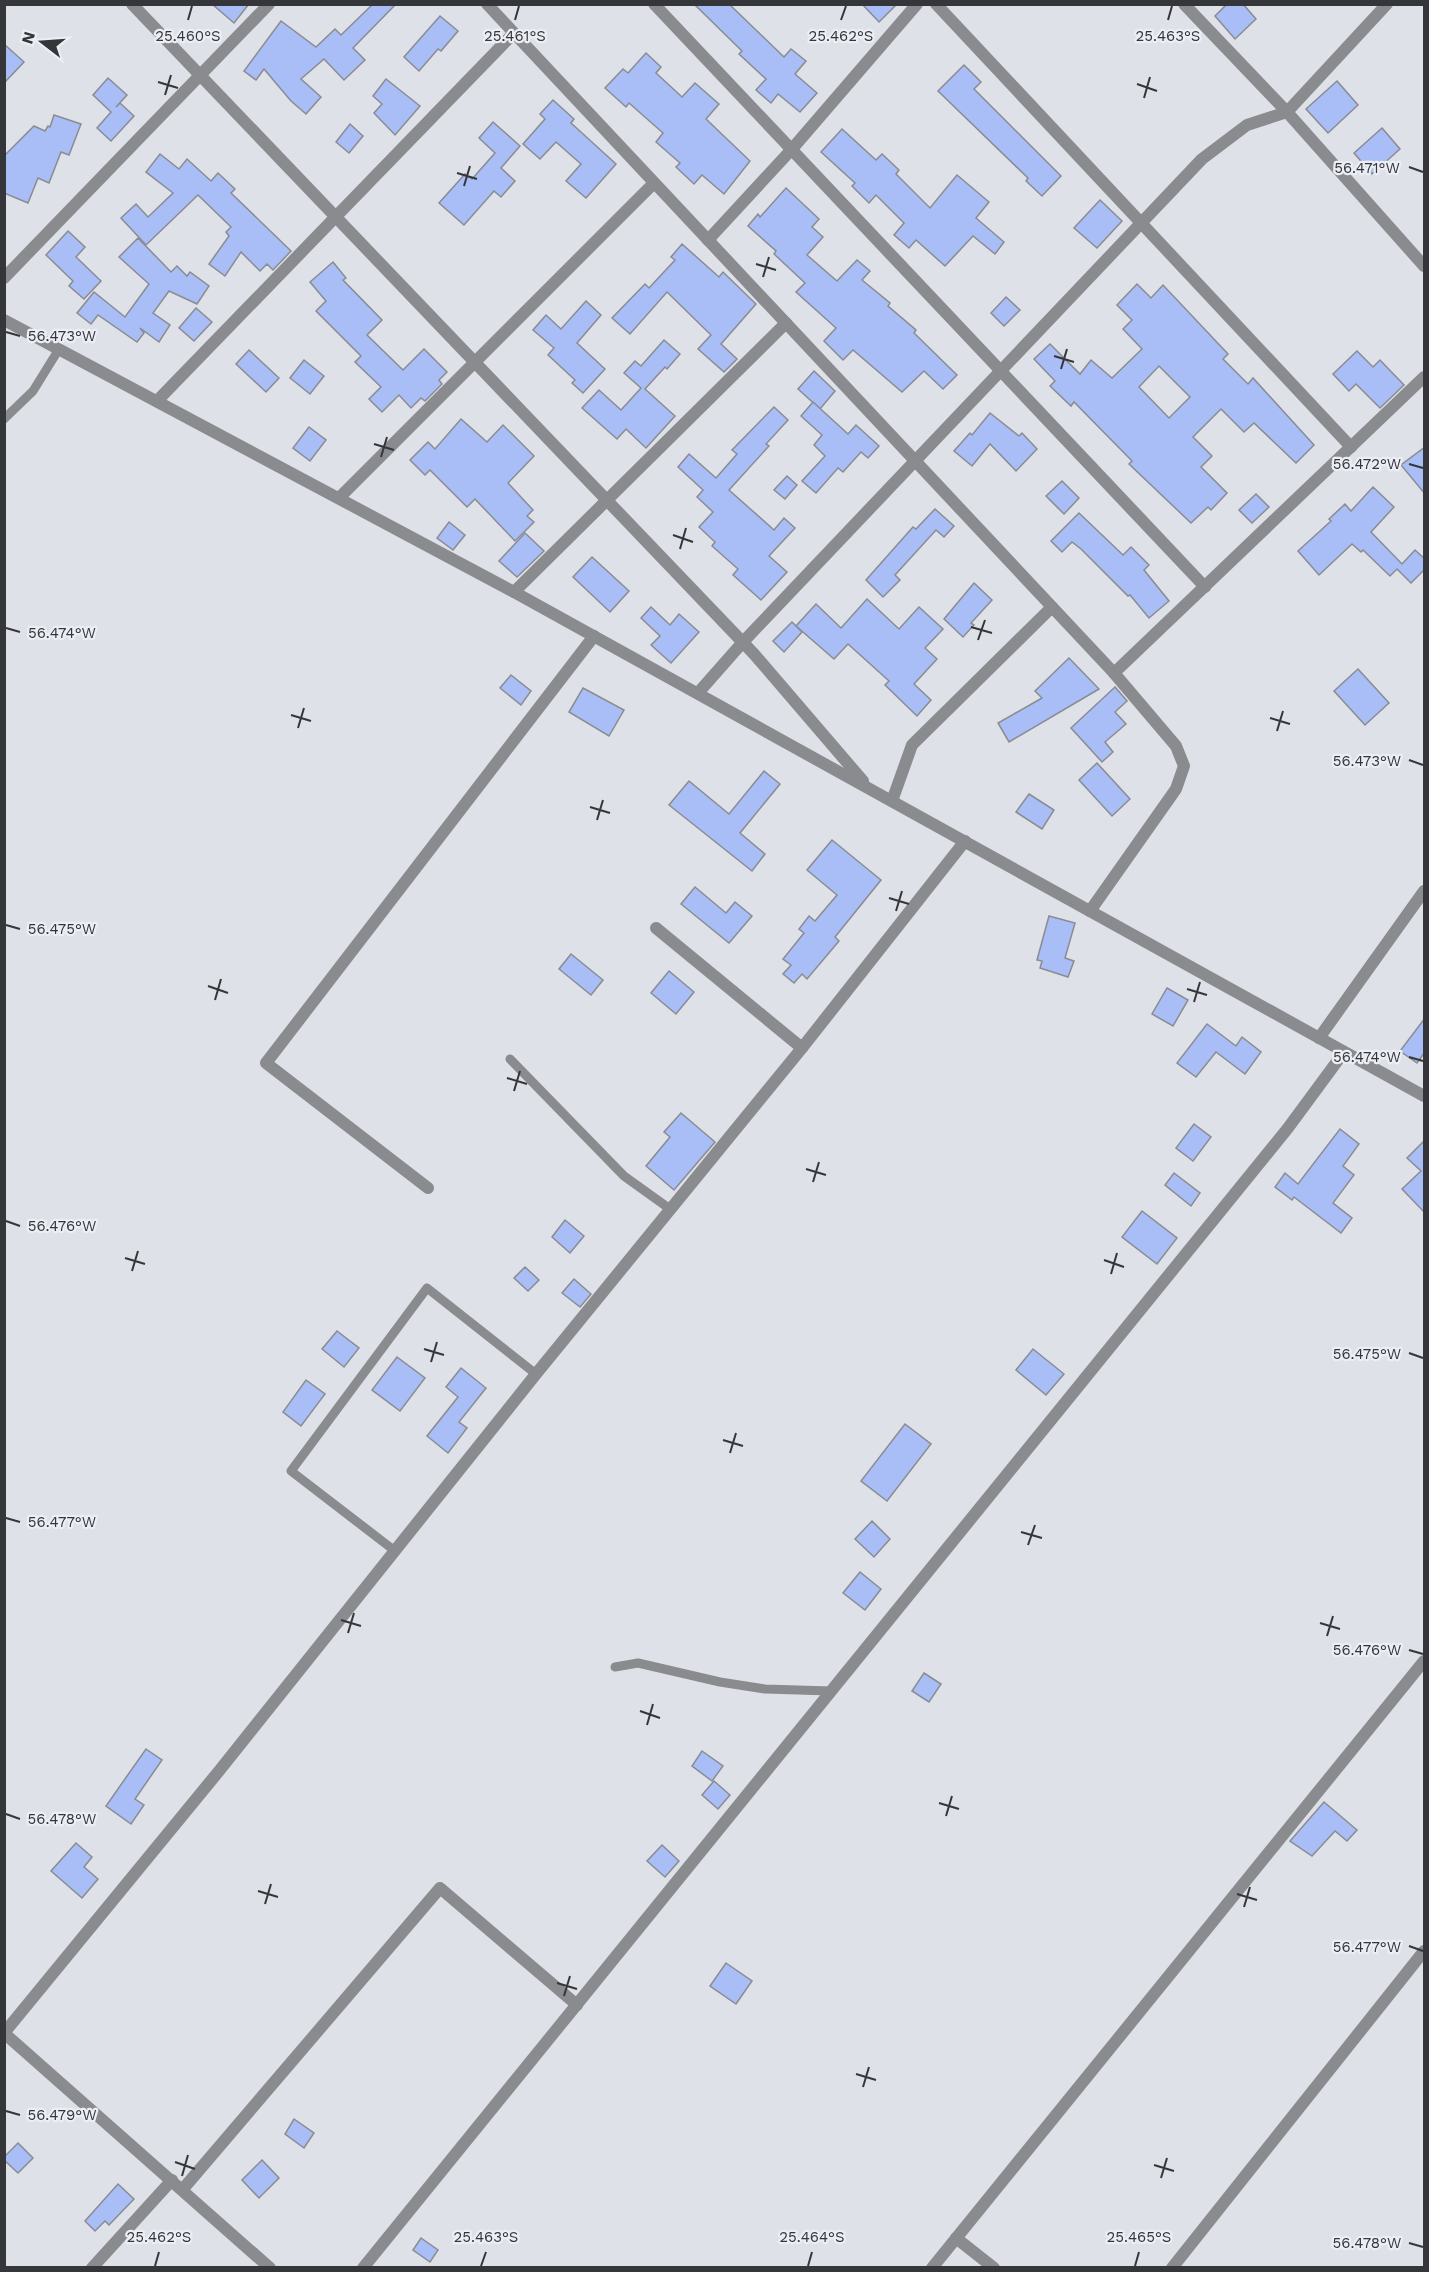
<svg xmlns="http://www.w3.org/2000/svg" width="1429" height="2272" font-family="'Work Sans',sans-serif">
	<rect width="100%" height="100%" fill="#dfe1e8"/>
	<g fill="#a9bdf6" stroke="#898c91" stroke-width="1.5" fill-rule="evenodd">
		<path d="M212,4H249L234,23Z"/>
		<path d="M373,4H396L353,48L365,60L344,80L324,59L301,79L321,97L306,114L291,101L264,69L256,80L244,71L281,21L316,47L335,29L341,35Z"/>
		<path d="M694,4H729L784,57L791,49L806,61L795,74L817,93L800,112L778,94L771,103L756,90L766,79L739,54L742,51Z"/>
		<path d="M862,4H897L879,22Z"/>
		<path d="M1227,4H1243L1256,19L1235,39L1215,16Z"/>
		<path d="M440,16L458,31L441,51L438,49L419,71L404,57Z"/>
		<path d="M4,44L24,62L4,83Z"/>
		<path d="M646,53L661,67L656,73L682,97L695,83L719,104L706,119L750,161L724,194L702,175L694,184L676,167L680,163L656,142L663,133L629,103L626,107L605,88L623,69L628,73Z"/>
		<path d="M964,65L981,82L974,89L1061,176L1042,196L1026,181L1028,178L938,91Z"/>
		<path d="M108,78L127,95L116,107L120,103L134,116L111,141L97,128L111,112L93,95Z"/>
		<path d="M386,79L420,106L395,135L374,113L382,104L373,96Z"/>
		<path d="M1337,81L1358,105L1328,133L1306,109Z"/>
		<path d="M553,100L574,119L571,123L616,164L586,198L566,181L581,164L556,142L540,159L523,144L545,119L540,114Z"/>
		<path d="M54,115L81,124L69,155L61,152L49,183L38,178L28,203L4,193V156L34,126L45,131L48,126L50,127Z"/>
		<path d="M493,122L520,146L501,168L515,181L501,197L494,191L464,225L439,203L465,174L472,179L495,153L479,138Z"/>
		<path d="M350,124L363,136L349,153L336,142Z"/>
		<path d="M1382,128L1400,149L1372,174L1354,153Z"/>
		<path d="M842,129L876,160L882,154L899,170L896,174L930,208L957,175L989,202L976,218L1004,242L995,254L973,236L945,266L916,240L909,248L894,235L904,223L876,195L869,203L852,186L855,183L821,152Z"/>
		<path d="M160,154L179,169L187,159L211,181L218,173L235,189L231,193L291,251L273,270L267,264L260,271L241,252L225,276L209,264L229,236L226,232L231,227L198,195L146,245L121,218L136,204L148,217L173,193L146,172Z"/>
		<path d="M786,188L819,219L812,227L823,237L807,255L837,281L857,260L870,271L862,280L890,303L888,306L916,330L914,333L957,375L943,389L924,371L902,392L853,350L843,360L824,341L836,328L796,292L805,283L774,254L776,251L748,226L758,214L760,217Z"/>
		<path d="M1100,200L1122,221L1097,248L1074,228Z"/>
		<path d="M68,231L85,247L76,257L101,281L84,299L69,286L73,281L46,255Z"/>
		<path d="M138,238L171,272L177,266L187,276L190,272L209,286L197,304L169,291L153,313L170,325L159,342L140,328L144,333L137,342L98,315L91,324L77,313L94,292L125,317L149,284L119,257Z"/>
		<path d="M682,244L719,277L723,272L756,304L721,344L737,359L724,372L698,349L711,335L667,292L630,334L612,318L645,284L649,288L675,260L671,257Z"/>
		<path d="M333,262L346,278L343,280L382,320L367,335L403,370L424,349L447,372L439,380L442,384L425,401L421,398L411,408L399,395L382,412L369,399L381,387L355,362L361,356L316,311L326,301L310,282Z"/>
		<path d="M1137,284L1151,298L1163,285L1228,354L1223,359L1248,384L1253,378L1314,445L1296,463L1254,423L1244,432L1221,409L1193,437L1212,456L1201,467L1227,493L1211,510L1208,507L1191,523L1129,464L1132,461L1074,402L1071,406L1050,386L1055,381L1034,359L1050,344L1080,374L1091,360L1112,378L1142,349L1123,329L1132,320L1117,305ZM1159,366L1190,397L1169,418L1139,387Z"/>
		<path d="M1006,297L1020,310L1004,326L991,313Z"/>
		<path d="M586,301L601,315L577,343L605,369L583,393L572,383L575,380L548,355L554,348L533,330L546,315L561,329Z"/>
		<path d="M196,308L212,322L194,341L179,328Z"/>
		<path d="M664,340L680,354L667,369L665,367L645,389L675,416L646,448L626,429L617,439L582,408L599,390L621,410L641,388L624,373L635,361L641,366Z"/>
		<path d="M249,350L279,378L266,392L236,364Z"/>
		<path d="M1357,351L1373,367L1380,360L1404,385L1380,408L1356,384L1349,391L1333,374Z"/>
		<path d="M304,360L324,376L310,394L290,378Z"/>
		<path d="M814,371L835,391L820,409L798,389Z"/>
		<path d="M813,402L848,434L856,425L879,446L868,458L861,452L843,472L838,468L816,493L802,481L825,456L814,445L822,435L801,416Z"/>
		<path d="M774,407L788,420L766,444L769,446L729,490L774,530L784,518L795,528L769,556L787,572L761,600L733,575L738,569L712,546L715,542L699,527L713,512L697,497L703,490L678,467L689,454L716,478L737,454L732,450Z"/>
		<path d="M990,413L1019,436L1022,433L1037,449L1016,471L990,444L972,466L954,451L970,433L972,435Z"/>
		<path d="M461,419L487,442L503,425L534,456L508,483L533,510L527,516L534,522L515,541L475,499L467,507L430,470L425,475L410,460L428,442L435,449Z"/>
		<path d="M309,427L326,440L310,461L293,448Z"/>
		<path d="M1425,447V494L1401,465Z"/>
		<path d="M787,476L797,485L785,499L774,490Z"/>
		<path d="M1062,481L1079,498L1064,514L1046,496Z"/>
		<path d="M1373,487L1394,507L1371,532L1402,564L1415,550L1425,559V569L1411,583L1397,569L1390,576L1363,550L1361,552L1352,544L1319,575L1298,551L1331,521L1329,519L1345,504L1351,511Z"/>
		<path d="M1256,494L1269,507L1252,523L1239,510Z"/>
		<path d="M935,509L954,526L944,537L936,530L895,575L900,580L883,597L866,580L913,527L916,529Z"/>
		<path d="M1079,513L1123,555L1131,547L1149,565L1144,570L1169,601L1149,618L1130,595L1128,596L1081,549L1072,542L1062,552L1051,541Z"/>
		<path d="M449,522L465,535L453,550L437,538Z"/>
		<path d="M525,533L544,551L517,577L499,561Z"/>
		<path d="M592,557L629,591L610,612L573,577Z"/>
		<path d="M974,583L992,600L971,623L974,625L963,637L944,619Z"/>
		<path d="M867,599L899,629L919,607L943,629L925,648L937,659L914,684L931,700L917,716L885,685L889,681L848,644L834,659L796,626L816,604L841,628Z"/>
		<path d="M651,607L670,625L679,614L699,632L671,663L651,645L660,636L641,618Z"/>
		<path d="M792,622L802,632L784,652L773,641Z"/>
		<path d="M1069,658L1099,689L1009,742L998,723L1042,698L1035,691Z"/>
		<path d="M1358,669L1389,703L1365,725L1334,691Z"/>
		<path d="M511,675L531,691L521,705L500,688Z"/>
		<path d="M1115,687L1127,701L1115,712L1126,724L1105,742L1113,752L1102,762L1071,728Z"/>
		<path d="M583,688L624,710L609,736L569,712Z"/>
		<path d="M1097,763L1130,799L1112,816L1079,780Z"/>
		<path d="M764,771L780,784L740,833L765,854L752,871L669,805L689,781L729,814Z"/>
		<path d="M1029,794L1054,810L1042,829L1016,812Z"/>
		<path d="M832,840L881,880L835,937L839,941L807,979L802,974L794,983L783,974L791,965L783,959L804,933L799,929L809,916L815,921L837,895L807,870Z"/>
		<path d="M695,887L726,913L735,902L752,916L729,943L681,904Z"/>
		<path d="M1049,916L1075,923L1065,958L1074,961L1068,977L1040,968L1042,961L1037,960Z"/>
		<path d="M571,954L603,980L591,995L559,969Z"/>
		<path d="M669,971L694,992L676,1014L651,993Z"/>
		<path d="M1167,988L1188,1000L1173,1026L1152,1014Z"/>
		<path d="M1425,1018V1052L1417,1063L1400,1051Z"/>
		<path d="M1207,1024L1236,1046L1242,1037L1261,1052L1245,1074L1216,1052L1196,1077L1177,1063Z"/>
		<path d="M681,1113L715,1142L674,1190L646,1166L670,1137L664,1132Z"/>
		<path d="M1194,1124L1211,1137L1193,1161L1176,1148Z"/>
		<path d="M1340,1129L1359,1144L1343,1166L1354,1175L1333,1203L1352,1218L1341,1233L1294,1197L1292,1200L1275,1187L1285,1173L1298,1184Z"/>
		<path d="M1425,1140V1213L1402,1189L1421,1171L1407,1158Z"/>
		<path d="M1174,1173L1200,1193L1191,1206L1165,1185Z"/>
		<path d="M1142,1211L1177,1238L1157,1264L1122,1237Z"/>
		<path d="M565,1220L584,1236L570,1253L552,1237Z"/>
		<path d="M525,1267L539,1280L528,1291L514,1278Z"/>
		<path d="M574,1279L591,1294L580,1307L562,1293Z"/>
		<path d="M337,1331L359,1348L344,1367L322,1349Z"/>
		<path d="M1033,1349L1064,1374L1046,1395L1016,1370Z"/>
		<path d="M397,1357L425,1378L400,1411L372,1390Z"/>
		<path d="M461,1368L486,1388L459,1422L467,1428L448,1453L427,1436L458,1397L446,1387Z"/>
		<path d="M306,1380L325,1394L301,1426L283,1412Z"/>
		<path d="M905,1424L931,1444L887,1501L861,1481Z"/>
		<path d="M872,1521L890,1539L874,1557L855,1539Z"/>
		<path d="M860,1572L881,1589L865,1610L843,1593Z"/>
		<path d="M924,1673L941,1684L929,1702L912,1691Z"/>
		<path d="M146,1749L162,1760L135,1799L144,1805L131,1824L106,1806Z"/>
		<path d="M702,1751L723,1766L712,1781L692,1766Z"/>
		<path d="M714,1781L730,1795L718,1809L702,1795Z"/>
		<path d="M1324,1802L1357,1830L1347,1841L1335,1831L1312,1856L1290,1841Z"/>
		<path d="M76,1843L92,1857L84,1867L98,1879L82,1898L51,1871Z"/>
		<path d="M662,1845L679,1861L665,1877L647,1861Z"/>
		<path d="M726,1963L752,1981L736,2004L710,1986Z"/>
		<path d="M294,2119L314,2133L304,2148L285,2134Z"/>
		<path d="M18,2143L33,2158L18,2173L4,2160V2157Z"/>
		<path d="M262,2160L279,2178L259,2198L242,2180Z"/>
		<path d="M118,2184L134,2199L109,2225L105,2221L95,2231L85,2221Z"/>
		<path d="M421,2238L438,2250L430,2262L413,2250Z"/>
	</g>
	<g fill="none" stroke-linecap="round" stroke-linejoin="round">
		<g stroke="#8a8b8e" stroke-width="9">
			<path d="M4,419L33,391L59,349"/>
			<path d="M510,1059L624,1176L670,1209"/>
			<path d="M395,1551L291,1471L427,1288L536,1374"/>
			<path d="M615,1667L638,1663L720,1682L765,1689L831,1691"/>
		</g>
		<g stroke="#8a8b8e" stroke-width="12">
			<path d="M132,4L754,654L863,781"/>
			<path d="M487,4L514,33"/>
			<path d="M654,4L1205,587"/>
			<path d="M936,4L1351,447"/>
			<path d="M1184,4L1287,112L1424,266"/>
			<path d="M708,240L792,149L917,4"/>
			<path d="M4,278L269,4"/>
			<path d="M4,320L514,592L1424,1096"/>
			<path d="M157,401L514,33L1114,673L1176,746L1184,766L1176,789L1090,911"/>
			<path d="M339,498L654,183"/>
			<path d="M514,592L786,323"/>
			<path d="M1114,673L1424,377"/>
			<path d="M698,693L743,642L1202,159L1247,125L1287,112L1387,4"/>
			<path d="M892,801L912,745L1052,607"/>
			<path d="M656,928L802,1048"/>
			<path d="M1319,1038L1424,891"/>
			<path d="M428,1188L266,1063L594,636"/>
			<path d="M4,2033L219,1771L536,1374L802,1048L965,841"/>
			<path d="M4,2033L270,2268"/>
			<path d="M183,2189L440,1888L577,2005"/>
			<path d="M956,2238L994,2268"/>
			<path d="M92,2268L172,2180"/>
			<path d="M363,2268L1288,1128L1344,1052"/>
			<path d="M932,2268L1424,1661"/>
			<path d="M1172,2268L1424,1951"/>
		</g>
	</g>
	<path fill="none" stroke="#353639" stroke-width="2" d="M188,20L192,6M515,20L519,6M841,20L846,6M1168,20L1172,6M158,82L178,88M1137,84L1157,91M165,95L171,75M1144,98L1150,77M1409,167L1423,172M457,173L477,179M464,186L470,166M756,264L776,270M763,277L769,257M6,332L20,336M1054,356L1074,362M1061,369L1067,349M374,444L394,450M381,457L387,437M1409,464L1423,468M673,535L693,542M680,549L686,528M971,627L992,633M6,628L20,632M978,640L985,620M291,715L311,721M1270,718L1290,724M298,728L304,708M1277,731L1283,711M1409,760L1423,765M590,807L610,813M597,820L603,800M889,898L909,904M896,911L902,891M6,925L20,929M208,986L228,993M1187,989L1207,995M215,1000L221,979M1194,1002L1200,982M1409,1057L1423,1061M507,1078L527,1084M514,1091L520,1071M806,1169L826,1175M813,1182L819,1162M6,1221L20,1226M125,1258L145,1264M1104,1260L1124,1267M132,1271L138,1251M1111,1274L1117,1253M424,1349L444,1355M1409,1353L1423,1358M431,1362L437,1342M723,1440L743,1446M730,1453L736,1433M6,1518L20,1522M1021,1532L1042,1538M1028,1545L1035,1525M341,1620L361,1626M1320,1623L1340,1629M348,1633L354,1613M1327,1636L1333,1616M1409,1650L1423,1654M640,1711L660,1718M647,1725L653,1704M939,1803L959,1809M6,1814L20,1819M946,1816L952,1796M258,1891L278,1897M1237,1894L1257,1900M265,1904L271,1884M1244,1907L1250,1887M1409,1946L1423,1951M557,1983L577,1989M564,1996L570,1976M856,2074L876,2080M863,2087L869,2067M6,2111L20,2115M175,2162L195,2169M1154,2165L1174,2171M182,2176L188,2155M1161,2178L1167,2158M1409,2243L1423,2247M155,2266L159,2252M481,2266L486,2252M808,2266L812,2252M1135,2266L1139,2252"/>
	<g font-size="15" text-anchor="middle" fill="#353639" stroke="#eceef5" stroke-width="4.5" stroke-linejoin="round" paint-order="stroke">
		<text x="188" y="41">25.460°S</text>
		<text x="515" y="41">25.461°S</text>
		<text x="841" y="41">25.462°S</text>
		<text x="1168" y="41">25.463°S</text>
		<text x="1367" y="173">56.471°W</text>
		<text x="62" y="341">56.473°W</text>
		<text x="1367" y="469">56.472°W</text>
		<text x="62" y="638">56.474°W</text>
		<text x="1367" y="766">56.473°W</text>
		<text x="62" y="934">56.475°W</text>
		<text x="1367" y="1062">56.474°W</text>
		<text x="62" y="1231">56.476°W</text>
		<text x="1367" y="1359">56.475°W</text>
		<text x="62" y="1527">56.477°W</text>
		<text x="1367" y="1655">56.476°W</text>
		<text x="62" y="1824">56.478°W</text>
		<text x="1367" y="1952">56.477°W</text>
		<text x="62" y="2120">56.479°W</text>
		<text x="159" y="2242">25.462°S</text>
		<text x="486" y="2242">25.463°S</text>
		<text x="812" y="2242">25.464°S</text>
		<text x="1139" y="2242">25.465°S</text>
		<text x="1367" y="2248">56.478°W</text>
	</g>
	<rect width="1429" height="2272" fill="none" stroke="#353639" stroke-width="12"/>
	<g transform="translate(42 42) rotate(287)" stroke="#eceef5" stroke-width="4.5" paint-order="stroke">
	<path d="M0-4.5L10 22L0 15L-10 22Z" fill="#353639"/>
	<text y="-9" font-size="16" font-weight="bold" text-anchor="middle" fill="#353639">N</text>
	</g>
</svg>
